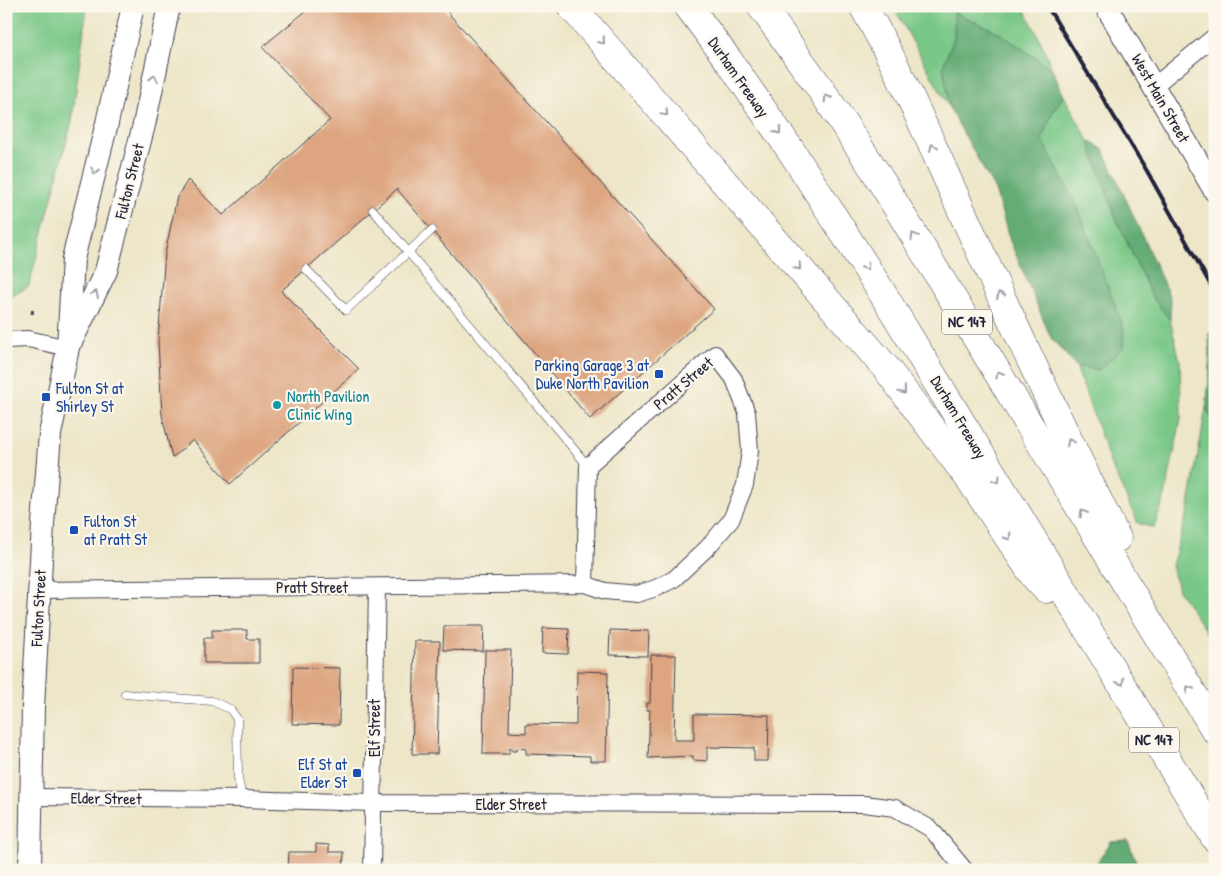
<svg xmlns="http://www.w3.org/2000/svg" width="1221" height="876" font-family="'Patrick Hand',sans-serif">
	<rect width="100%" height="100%" fill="#fbf7ec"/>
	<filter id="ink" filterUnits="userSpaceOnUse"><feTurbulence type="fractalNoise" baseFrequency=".02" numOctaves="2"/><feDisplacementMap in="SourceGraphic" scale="10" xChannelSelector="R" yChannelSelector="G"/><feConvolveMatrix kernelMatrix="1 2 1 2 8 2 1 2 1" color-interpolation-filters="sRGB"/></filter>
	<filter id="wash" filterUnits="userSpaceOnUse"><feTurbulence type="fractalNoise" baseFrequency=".0096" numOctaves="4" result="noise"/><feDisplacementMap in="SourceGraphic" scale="20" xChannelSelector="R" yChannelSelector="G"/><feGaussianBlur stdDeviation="1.12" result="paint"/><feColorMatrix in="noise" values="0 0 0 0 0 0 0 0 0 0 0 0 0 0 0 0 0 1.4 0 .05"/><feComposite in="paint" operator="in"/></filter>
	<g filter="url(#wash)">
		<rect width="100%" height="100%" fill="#ede6c8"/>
		<g fill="#7ac888" stroke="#4e7562">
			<path d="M6,6H87L72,120L29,286L6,300Z"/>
			<path d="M893,6H1023L1042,44L1052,69L998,32L954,38L943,66L950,109Z"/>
			<path d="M1064,96L1089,141L1115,216L1152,297L1170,320L1180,361L1181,419L1165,496L1154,528L1138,523L1111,465L1076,366L1099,370L1042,139L1052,113Z"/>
			<path d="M1206,408L1215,424V645L1178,590L1172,565L1188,511Z"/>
		</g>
		<g fill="#63ac74" stroke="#426758">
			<path d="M954,12L998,32L1052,69L1064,96L1052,113L1042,139L1078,208L1124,329L1123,348L1099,370L1076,366L1051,338L1010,241L995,190L950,109L943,66L954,38Z"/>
			<path d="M1089,141L1104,150L1171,300L1170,320L1152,297L1115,216Z"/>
			<path d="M1209,333L1215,335V424L1206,408L1210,370Z"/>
			<path d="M1128,841L1138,866L1147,870H1092L1111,842Z"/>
		</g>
		<g id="blocks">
			<g fill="#dda580">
				<path d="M312,6H442L714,309L590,419L397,189L281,291L359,369L230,484L193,440L172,458L162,415L158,341L165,253L177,197L188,180L223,215L330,120L262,47Z"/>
				<path d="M444,626H484L483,651L443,650Z"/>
				<path d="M543,628L569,629L568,654L542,653Z"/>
				<path d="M212,630H247V639H259V663H204V638H212Z"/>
				<path d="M610,630L649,631L648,656L609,655Z"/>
				<path d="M415,641H440L437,754H412Z"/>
				<path d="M485,650H511L509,732L526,733V724L576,725L577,671L608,672L606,761H590V756L526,754V749L517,748V751H512V748H509V754H483Z"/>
				<path d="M651,655H676L674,740H694V714L769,715L768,761H754V748L707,747V761L693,760V756L648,758L650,710H647V703H650Z"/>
				<path d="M293,667L340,668L339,725L292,724Z"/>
				<path d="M316,844L329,845V852H344L343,870H288L289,852H316Z"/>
			</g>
		</g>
	</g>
	<g filter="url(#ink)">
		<use href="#blocks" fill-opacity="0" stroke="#403f50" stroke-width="1"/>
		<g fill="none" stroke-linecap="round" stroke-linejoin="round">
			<defs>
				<g id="lane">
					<path d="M373,210L588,466"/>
					<path d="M306,269L346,310L432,230"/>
					<path d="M125,694L212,701L230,709L237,719L238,778L242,799"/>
				</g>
				<g id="street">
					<path d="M1154,86L1215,36"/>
					<path d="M6,340L28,339L68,348"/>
					<path d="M39,590L585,584L605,591L637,594L656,588L674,579L707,548L731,520L745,485L750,451L747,413L734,379L715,354L588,466L585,584"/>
					<path d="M32,797L242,799L373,803L864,804L895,808L931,829L965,870"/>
					<path d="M372,870L377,587"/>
				</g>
				<g id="secondary">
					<path d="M1106,6L1215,191"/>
					<path d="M72,340L106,271L144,125L169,6"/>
					<path d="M30,870L33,707L43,524L50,434L68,348L73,259L107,123L133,6"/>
				</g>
				<g id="highway">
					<path d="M571,6L886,368L971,481L1034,576L1046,589"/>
					<path d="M688,6L729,61L792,152L883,294L1215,838"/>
					<path d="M761,6L822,91L875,171L1215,730"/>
					<path d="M863,6C904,77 935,153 969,227C1017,332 1065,436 1117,538"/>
				</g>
			</defs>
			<use href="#lane" stroke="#403f50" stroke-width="9"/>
			<use href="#street" stroke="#403f50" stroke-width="18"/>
			<use href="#secondary" stroke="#403f50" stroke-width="24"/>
			<use href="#highway" stroke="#403f50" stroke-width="29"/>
			<path stroke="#403f50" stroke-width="3" stroke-dasharray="4 4" stroke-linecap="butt" d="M32,314L33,308"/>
			<use href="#lane" stroke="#fff" stroke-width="8"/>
			<use href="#street" stroke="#fff" stroke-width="16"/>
			<use href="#secondary" stroke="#fff" stroke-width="22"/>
			<use href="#highway" stroke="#fff" stroke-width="28"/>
			<path stroke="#22223b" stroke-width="4" d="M1047,6L1147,171L1215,293"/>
		</g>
		<defs><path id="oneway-chevron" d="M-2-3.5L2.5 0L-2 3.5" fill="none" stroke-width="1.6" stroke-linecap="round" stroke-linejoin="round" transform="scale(1.25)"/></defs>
		<g stroke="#9c9ca7">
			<use href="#oneway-chevron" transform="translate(602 41) rotate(49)"/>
			<use href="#oneway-chevron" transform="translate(154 78) rotate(-78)"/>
			<use href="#oneway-chevron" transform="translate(827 98) rotate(-123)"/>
			<use href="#oneway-chevron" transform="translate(665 113) rotate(49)"/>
			<use href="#oneway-chevron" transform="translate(778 131) rotate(55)"/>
			<use href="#oneway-chevron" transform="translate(933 147) rotate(-114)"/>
			<use href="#oneway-chevron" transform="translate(95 171) rotate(104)"/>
			<use href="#oneway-chevron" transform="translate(914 236) rotate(-121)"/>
			<use href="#oneway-chevron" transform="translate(798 267) rotate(48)"/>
			<use href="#oneway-chevron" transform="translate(866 267) rotate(57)"/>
			<use href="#oneway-chevron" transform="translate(95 294) rotate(-64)"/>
			<use href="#oneway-chevron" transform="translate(1000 295) rotate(-115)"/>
			<use href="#oneway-chevron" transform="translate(999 374) rotate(-121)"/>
			<use href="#oneway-chevron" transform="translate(903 391) rotate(52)"/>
			<use href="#oneway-chevron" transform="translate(1070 442) rotate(-116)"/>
			<use href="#oneway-chevron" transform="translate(997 480) rotate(59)"/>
			<use href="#oneway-chevron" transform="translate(1083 513) rotate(-121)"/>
			<use href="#oneway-chevron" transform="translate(1008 537) rotate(57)"/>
			<use href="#oneway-chevron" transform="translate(1121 682) rotate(59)"/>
			<use href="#oneway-chevron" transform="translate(1189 689) rotate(-122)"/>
		</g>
	</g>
	<g fill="#1a4fb4" stroke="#fbf7ec" stroke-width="2">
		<rect x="654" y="369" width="10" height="10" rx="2.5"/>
		<rect x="41" y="392" width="10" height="10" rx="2.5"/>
		<rect x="69" y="525" width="10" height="10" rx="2.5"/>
		<rect x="352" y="768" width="10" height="10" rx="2.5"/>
	</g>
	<circle fill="#0f9aa8" stroke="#fbf7ec" stroke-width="2" cx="277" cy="405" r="5"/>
	<g text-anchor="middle" stroke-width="4.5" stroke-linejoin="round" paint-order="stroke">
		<g fill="#fbf7ec" stroke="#636270" stroke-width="1">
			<rect x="942" y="309.5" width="50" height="25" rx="4"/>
			<rect x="1129" y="727.5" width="50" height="25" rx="4"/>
		</g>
		<g font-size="15" font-weight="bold" fill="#22223b">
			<text x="967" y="327">NC 147</text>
			<text x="1154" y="745">NC 147</text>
		</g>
		<g font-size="16" fill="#22223b" stroke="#fbf7ec">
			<text transform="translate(739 77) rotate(55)" y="6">Durham Freeway</text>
			<text transform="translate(1161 98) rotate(60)" y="6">West Main Street</text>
			<text transform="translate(129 181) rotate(-76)" y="6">Fulton Street</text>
			<text transform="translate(683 383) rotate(-40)" y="6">Pratt Street</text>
			<text transform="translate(959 417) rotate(59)" y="6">Durham Freeway</text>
			<text x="312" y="593">Pratt Street</text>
			<text transform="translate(38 608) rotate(-87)" y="6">Fulton Street</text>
			<text transform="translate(374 728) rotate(-90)" y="6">Elf Street</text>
			<text transform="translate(106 798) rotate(1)" y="6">Elder Street</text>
			<text x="511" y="810">Elder Street</text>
		</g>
		<g font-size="16" fill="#164399" stroke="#fbf7ec" text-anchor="end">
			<text x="649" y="371">Parking Garage 3 at<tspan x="649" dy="18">Duke North Pavilion</tspan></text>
			<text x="56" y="394" text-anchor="start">Fulton St at<tspan x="56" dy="18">Shirley St</tspan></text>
			<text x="84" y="527" text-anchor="start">Fulton St<tspan x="84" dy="18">at Pratt St</tspan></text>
			<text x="347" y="770">Elf St at<tspan x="347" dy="18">Elder St</tspan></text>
		</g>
		<g font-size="16" fill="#0d838f" stroke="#fbf7ec" text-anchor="start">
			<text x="287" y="402">North Pavilion<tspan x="287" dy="18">Clinic Wing</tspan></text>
		</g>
	</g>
	<rect width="1221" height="876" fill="none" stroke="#fbf7ec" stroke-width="25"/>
</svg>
